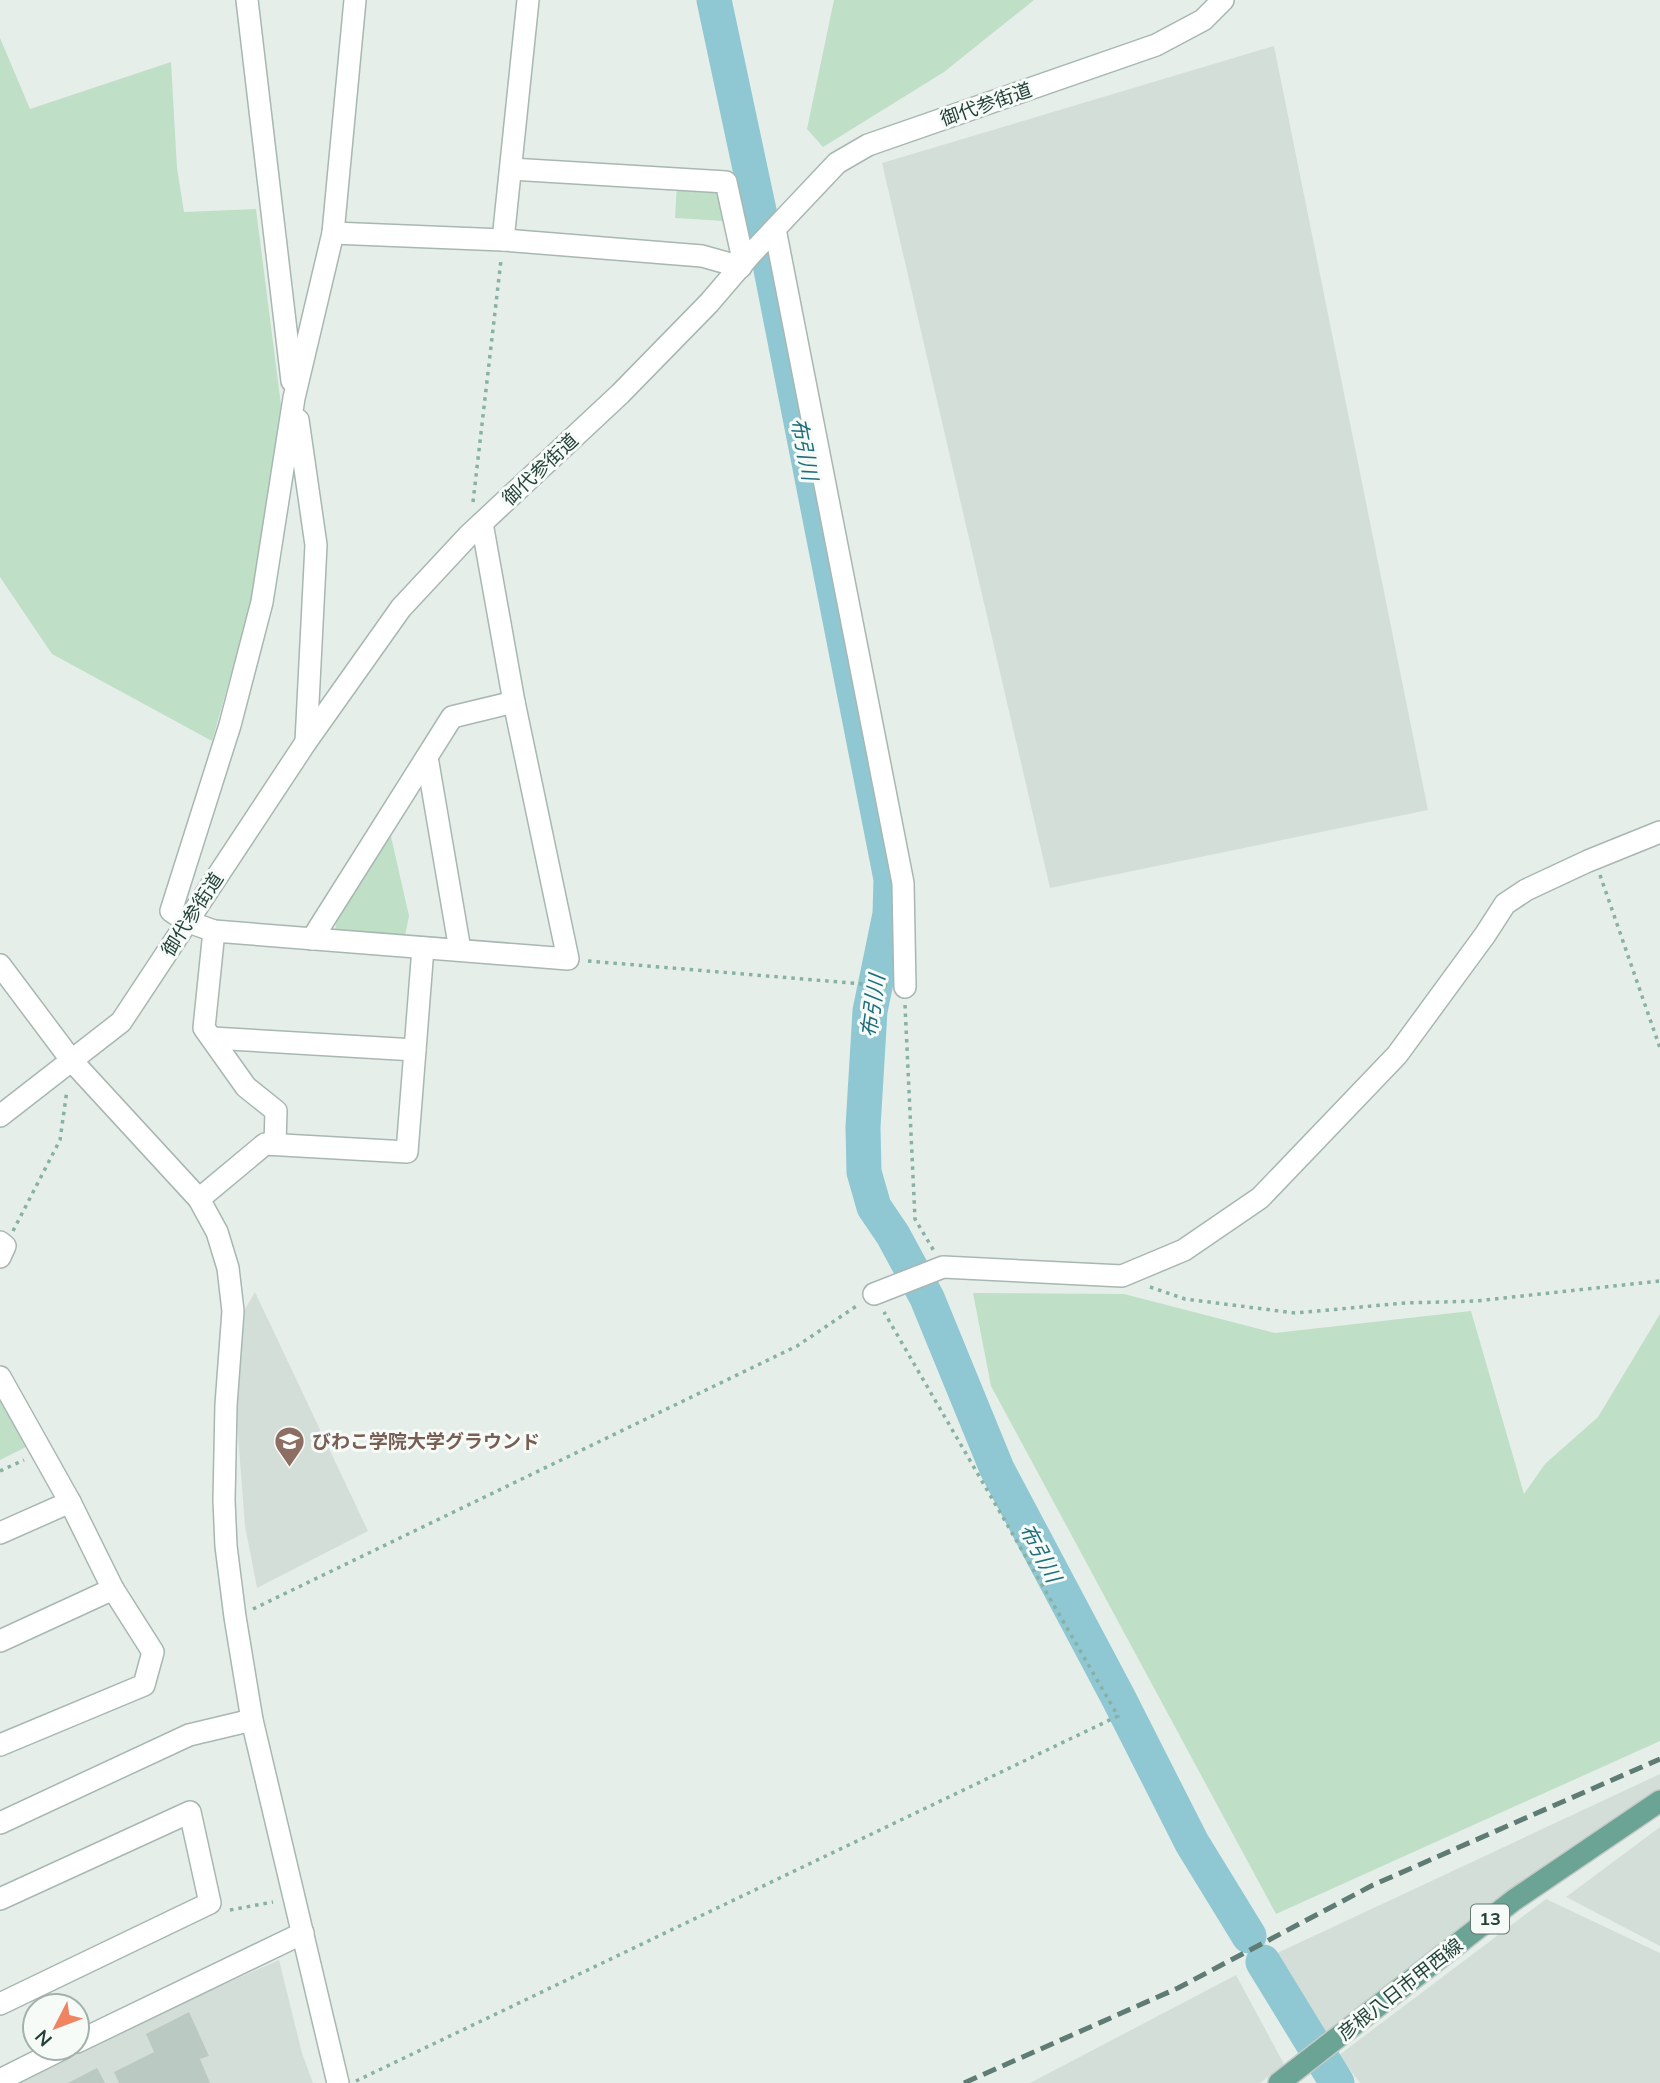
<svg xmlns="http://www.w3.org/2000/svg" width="1660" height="2083" font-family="Mulish,'Noto Sans JP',sans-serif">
	<rect width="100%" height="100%" fill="#e6eeea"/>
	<g fill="#d4ded9">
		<path d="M1274,46L1428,810L1050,888L882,163Z"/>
		<path d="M255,1292L368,1531L257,1588L245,1526L236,1409L245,1309Z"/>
		<path d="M1660,1774V1795L1322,2037L1273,1955Z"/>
		<path d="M1660,1827V1946L1566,1897Z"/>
		<path d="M1546,1899L1660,1953V2083H1360L1339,2055Z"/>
		<path d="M279,1960L302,2053L313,2083H0Z"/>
		<path d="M1236,1975L1284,2064L1260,2083H1030Z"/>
	</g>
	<g fill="#bfdfc7">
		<path d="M834,0H1034L944,72L823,147L807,129Z"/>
		<path d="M0,38L30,109L171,62L177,168L184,212L256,209L281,405L253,597L212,741L52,654L0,577Z"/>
		<path d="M677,183L709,186L719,194L723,221L675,218Z"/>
		<path d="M390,832L409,916L405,936L335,932L337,916Z"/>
		<path d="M973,1293L1124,1294L1275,1333L1471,1311L1524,1494L1545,1464L1598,1417L1660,1314V1741L1276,1914L991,1386Z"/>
		<path d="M0,1377L36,1442L0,1460Z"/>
	</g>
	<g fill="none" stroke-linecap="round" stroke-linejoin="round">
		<g stroke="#8fc8d2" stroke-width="35">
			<path d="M714,0L764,234L891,879L890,914L870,1011L863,1127L864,1172L874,1207L893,1235L927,1298L997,1469L1118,1697L1192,1843L1249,1936"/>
			<path d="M1263,1962L1337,2083"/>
		</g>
	</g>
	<g fill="#bbc9c3">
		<path d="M189,2012L209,2056L200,2059L210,2083H119L114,2072L154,2052L146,2034Z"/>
		<path d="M97,2068L105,2083H68Z"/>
	</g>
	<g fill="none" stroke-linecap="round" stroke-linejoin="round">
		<defs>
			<g id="minor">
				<path d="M247,0L292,381"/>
				<path d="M355,0L333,233L294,398L262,602L230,725L171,911L186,921L214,931L568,959L514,702L482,523"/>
				<path d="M775,229L903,883L905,987"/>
				<path d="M333,233L503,240L702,256L741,267L742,255L726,182L511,169"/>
				<path d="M503,240L528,0"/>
				<path d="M298,420L316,545L306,742"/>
				<path d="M427,757L460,950"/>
				<path d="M214,931L204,1028L246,1087L276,1111L275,1144"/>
				<path d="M312,939L452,717L514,702"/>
				<path d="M0,965L72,1061L199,1199L217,1232L228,1268L233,1311L226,1405L224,1500L226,1546L235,1617L252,1720L338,2083"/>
				<path d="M212,1038L415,1050"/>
				<path d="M0,1116L121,1022L306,742L401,608L469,535L620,394L709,303L751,254L837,163L868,145L1156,45L1203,20L1223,0"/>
				<path d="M199,1199L265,1144L407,1152L423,948"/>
				<path d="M0,1242L5,1246L0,1257"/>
				<path d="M874,1294L943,1267L1122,1276L1184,1250L1260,1198L1397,1055L1485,935L1505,904L1526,890L1588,861L1660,832"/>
				<path d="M0,1377L70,1502L113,1589L153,1652L144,1685L0,1745"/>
				<path d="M0,1533L70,1502"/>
				<path d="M0,1641L113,1589"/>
				<path d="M0,1823L189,1735L252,1720"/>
				<path d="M0,1899L190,1812L210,1903L0,2004"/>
				<path d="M77,2042L303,1933"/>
				<path d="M0,2080L64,2048"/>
			</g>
			<path id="major" d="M1279,2083L1514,1900L1660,1801"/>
		</defs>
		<use href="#minor" stroke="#a8b7b1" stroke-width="24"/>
		<use href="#major" stroke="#c2cac8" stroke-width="24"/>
		<g stroke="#87b1a4" stroke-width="3.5" stroke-dasharray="3.5 5" stroke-linecap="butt">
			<path d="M473,502L501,260"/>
			<path d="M1600,875L1660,1048"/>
			<path d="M588,961L887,986"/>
			<path d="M905,1005L915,1219L934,1251"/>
			<path d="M13,1231L60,1140L67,1090"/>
			<path d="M1150,1287L1185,1299L1295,1313L1405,1303L1476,1301L1660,1281"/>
			<path d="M0,1471L24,1460"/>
			<path d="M253,1609L797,1346L858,1305"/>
			<path d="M230,1910L273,1902"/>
			<path d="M356,2081L1118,1716L884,1312"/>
		</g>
		<use href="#minor" stroke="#fff" stroke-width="21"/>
		<use href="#major" stroke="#6ba394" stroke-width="21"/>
		<path stroke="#5f7c74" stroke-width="5" stroke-dasharray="14 7" stroke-linecap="butt" d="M964,2083L1178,1988L1373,1885L1660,1759"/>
	</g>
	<defs>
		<symbol id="university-pin" viewBox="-11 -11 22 30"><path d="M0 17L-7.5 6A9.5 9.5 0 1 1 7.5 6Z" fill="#8d6e63" stroke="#f6fbf8"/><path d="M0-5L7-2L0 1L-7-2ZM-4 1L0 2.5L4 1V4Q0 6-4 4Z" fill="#fff"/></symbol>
	</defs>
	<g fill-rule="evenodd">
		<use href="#university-pin" x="272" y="1424" width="35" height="47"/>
	</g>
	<g text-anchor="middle" stroke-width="6" stroke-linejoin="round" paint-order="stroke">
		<rect fill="#f6fbf8" stroke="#637972" stroke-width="2" x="1471" y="1904.5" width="38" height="29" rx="5"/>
		<g font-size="18" font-weight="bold" fill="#244139">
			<text x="1490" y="1925">13</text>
		</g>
		<g font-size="19" fill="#244139" stroke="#f6fbf8">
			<text transform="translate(986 104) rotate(-19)" y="7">御代参街道</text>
			<text transform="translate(540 469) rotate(-43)" y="7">御代参街道</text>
			<text transform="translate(192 914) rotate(-57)" y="7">御代参街道</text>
			<text transform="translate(1400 1989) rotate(-38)" y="7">彦根八日市甲西線</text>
		</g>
		<g font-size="19" font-weight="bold" fill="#785e54" stroke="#f6fbf8" text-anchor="start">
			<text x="312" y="1448">びわこ学院大学グラウンド</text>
		</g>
		<g font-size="21" font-style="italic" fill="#1e6d7c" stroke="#f6fbf8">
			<text transform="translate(804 449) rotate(79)" y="7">布引川</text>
			<text transform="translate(873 1006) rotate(-82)" y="7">布引川</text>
			<text transform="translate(1040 1553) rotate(62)" y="7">布引川</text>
		</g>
	</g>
	<g transform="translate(56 2027) rotate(228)"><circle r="33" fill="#f6fbf8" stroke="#a2b1ac" stroke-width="2"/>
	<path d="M0-5L12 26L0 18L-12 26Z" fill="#f08462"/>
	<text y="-10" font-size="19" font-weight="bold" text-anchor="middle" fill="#244139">N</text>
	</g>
</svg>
